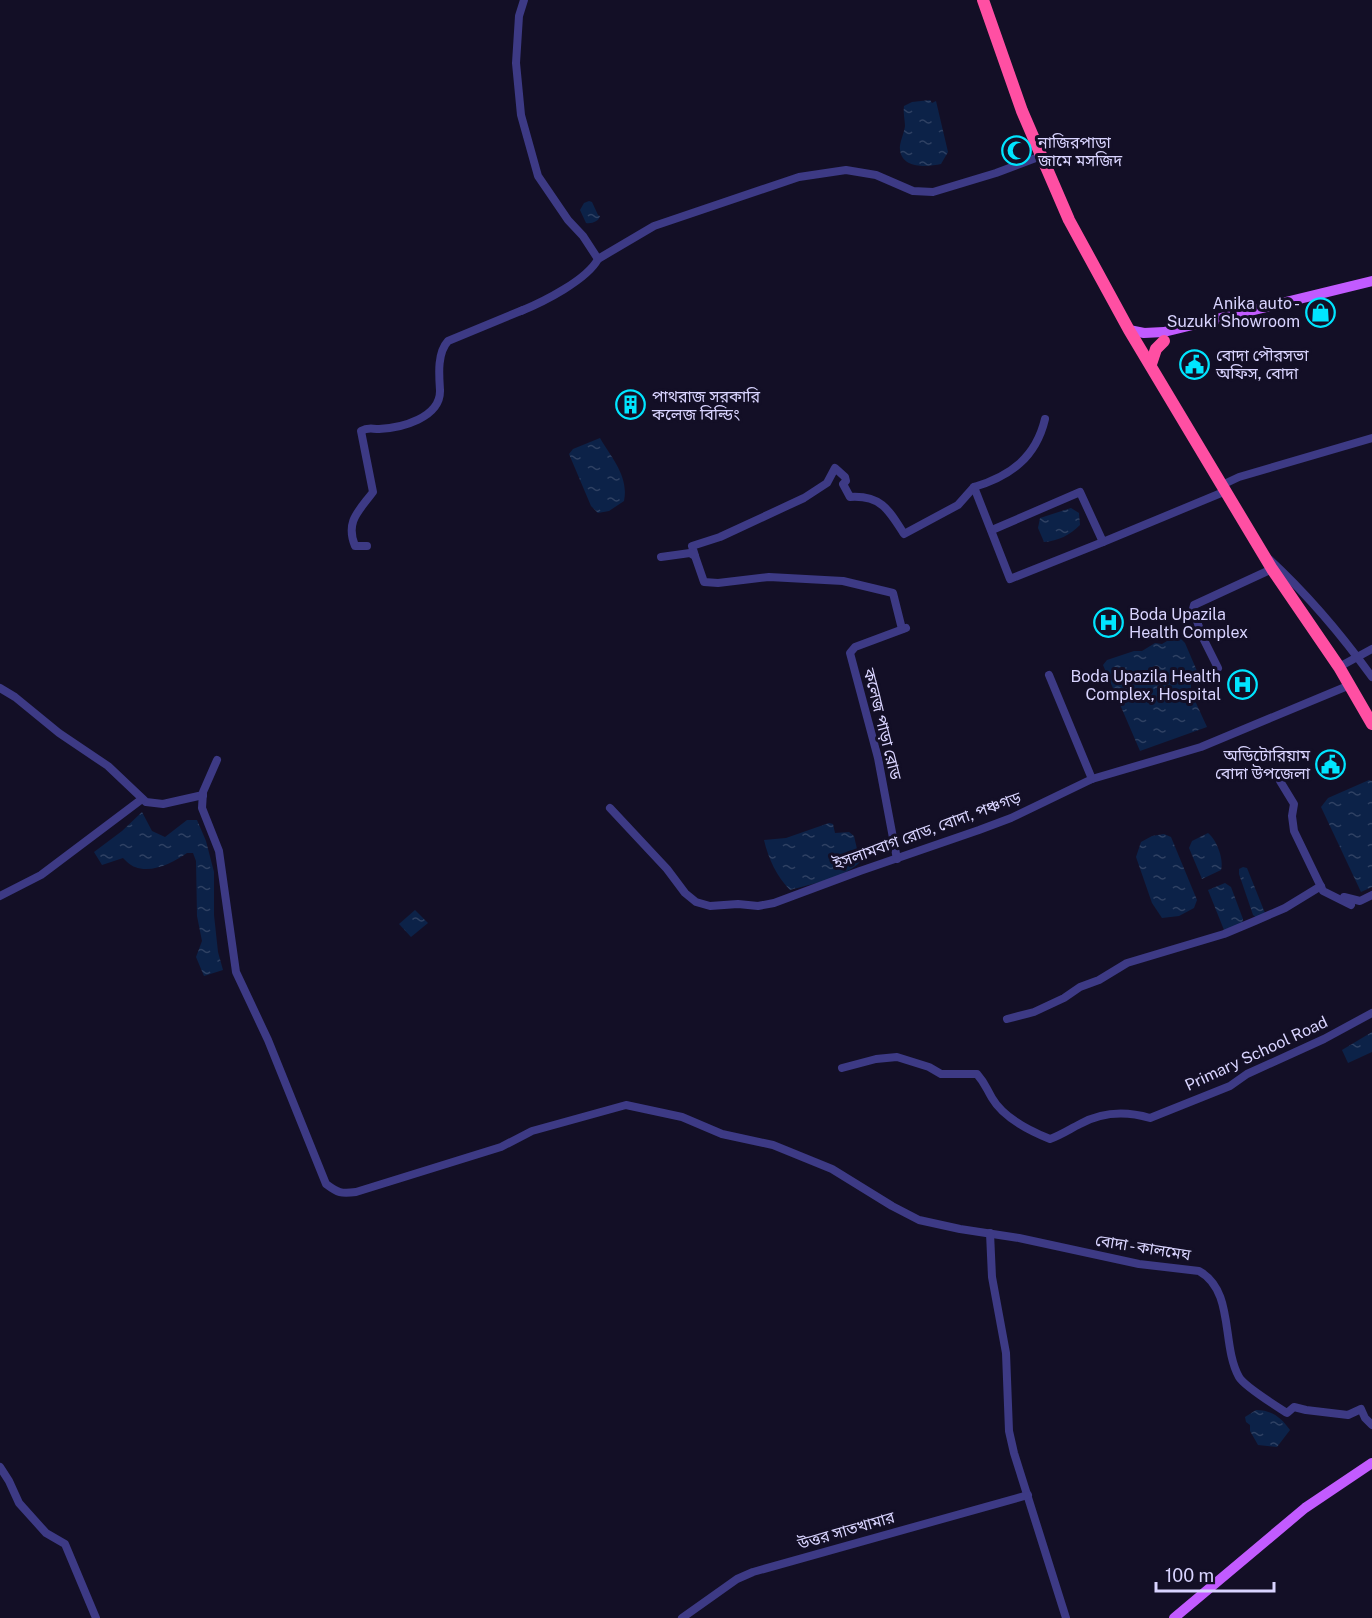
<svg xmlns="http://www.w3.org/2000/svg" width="1372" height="1618" font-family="'Public Sans','Noto Sans Bengali',sans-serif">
	<defs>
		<pattern id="water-ripples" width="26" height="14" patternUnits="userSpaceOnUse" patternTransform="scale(1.5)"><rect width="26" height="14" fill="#0c2248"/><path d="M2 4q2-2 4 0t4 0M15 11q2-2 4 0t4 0" fill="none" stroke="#2f4163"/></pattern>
	</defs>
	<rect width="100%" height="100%" fill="#130f26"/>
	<g fill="url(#water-ripples)">
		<path d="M930,100L932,103L936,101L948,152L941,164C928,167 902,169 900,150C899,143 904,134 905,126C905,120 903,113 904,106L912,102Z"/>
		<path d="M589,201L592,202L598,215L600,216C599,221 592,224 586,223L580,210L584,203Z"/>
		<path d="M600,438C612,459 629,476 624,501L609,511L598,513L591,506L569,454L573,449Z"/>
		<path d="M1071,508L1079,513L1080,525C1070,535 1058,541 1044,542L1038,528L1040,518Z"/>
		<path d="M1177,635L1185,643L1200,678L1191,683V692L1207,727L1140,751L1103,665L1107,660L1134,651H1142L1155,643L1162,644Z"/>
		<path d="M1369,780L1372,781V887L1361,892L1321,807L1328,798Z"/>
		<path d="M142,812L152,831L165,837L187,820H197L206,841L214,872V915L218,952L223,970L204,976L196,957L202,941L197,916L196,861L193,853H187C174,862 152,874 135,867C131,866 126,861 123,858L102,865L94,852L122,831Z"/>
		<path d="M829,823L833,824L835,833L849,832L854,836L860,862C844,878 812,884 790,890C777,877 768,858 764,840L786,838Z"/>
		<path d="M1208,833C1217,840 1224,860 1221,870L1202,879L1189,848L1192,841Z"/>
		<path d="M1164,834L1171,837L1197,900L1194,908L1179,916L1162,918L1152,903L1136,857L1141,842L1152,836Z"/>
		<path d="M1243,867L1247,868L1265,913L1257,918L1253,915L1239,874V869Z"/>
		<path d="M1225,883L1231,887L1243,919L1242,924L1224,930L1208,890Z"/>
		<path d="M415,910L428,923L411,937L399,924Z"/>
		<path d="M1372,1032V1052L1348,1063L1342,1050Z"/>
		<path d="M1256,1410C1271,1410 1281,1417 1290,1430L1277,1447L1258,1445L1250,1431V1425L1246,1422L1245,1417Z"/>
	</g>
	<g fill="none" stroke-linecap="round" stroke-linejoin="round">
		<g stroke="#3d3a85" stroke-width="8">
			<path d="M598,259L654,226L799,177L846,170L876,175L913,191L933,192L996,173L1041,156"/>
			<path d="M521,311C543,302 587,280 598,259L583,236L568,220L538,176L521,115L516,63L519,16L524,0"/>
			<path d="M1045,419C1036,457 1011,476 974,487L1010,579L1103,542"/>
			<path d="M1222,485L1239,477L1372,438"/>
			<path d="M992,530L1080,492L1103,542L1226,491"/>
			<path d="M367,546H355C345,521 359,511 373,492L361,431C368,427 371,429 379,429C401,428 441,418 440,390C439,375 437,353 448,341L523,310"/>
			<path d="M695,556L692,546L720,537L804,498L827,483L835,468L845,477L846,481L843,484L850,497C881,495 889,510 904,534L958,505L974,487"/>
			<path d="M661,557L690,553L695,556L704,582L718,583L769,577L843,581L893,593L902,629"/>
			<path d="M1269,559C1308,595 1341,634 1372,677"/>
			<path d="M1339,667L1372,649"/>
			<path d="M1218,668L1202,636L1193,609L1194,605L1272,569"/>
			<path d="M1049,675L1092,779"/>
			<path d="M0,688L15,697L59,733L108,766L146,802L163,804L203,795"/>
			<path d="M217,760L203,792L202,808L219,851L236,972L268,1040L326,1184C338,1193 341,1194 356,1192L501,1147L532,1131L626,1105L682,1117L722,1134L773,1145L832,1169L892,1206L919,1220L960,1229L1019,1238L1139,1264L1199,1271C1235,1291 1221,1345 1239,1377C1244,1386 1276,1406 1287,1413L1294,1407L1306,1410L1348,1415L1361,1409L1365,1418L1372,1425"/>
			<path d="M1280,781L1294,804L1292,816L1294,831L1323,891L1351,905"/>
			<path d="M610,808L667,869L685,893L696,902L710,906L738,904L758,906L774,903L860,871L979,830L1011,818L1092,779L1201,747L1350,685"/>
			<path d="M897,859L878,758L850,653L855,647L906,628"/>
			<path d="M0,896L41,875L142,799"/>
			<path d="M1344,897L1360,901L1372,895"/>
			<path d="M1007,1019L1034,1012L1064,998L1080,987L1099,980L1127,963L1224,934L1255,921L1285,908L1321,886"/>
			<path d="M842,1068L876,1059L897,1057L929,1067L941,1074H977C985,1083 986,1088 992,1098C1003,1117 1030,1131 1050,1139C1061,1135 1070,1129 1080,1124C1102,1112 1126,1111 1150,1118L1230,1086L1247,1074L1324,1039L1372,1013"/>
			<path d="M990,1233L992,1277L1006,1353L1009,1431L1014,1453L1066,1618"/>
			<path d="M0,1467L9,1481L19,1503L46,1533L65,1544L96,1618"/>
			<path d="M682,1618L737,1579L753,1572L1028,1495"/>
		</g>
		<g stroke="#c25bff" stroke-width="10">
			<path d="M1129,330L1144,333L1164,332L1372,281"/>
			<path d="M1174,1618L1305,1508L1372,1463"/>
		</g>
		<g stroke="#ff4fa3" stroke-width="12">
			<path d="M983,0L1022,111L1069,220L1129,330L1272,569L1339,667L1372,724"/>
			<path d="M1151,364L1156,349L1164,341"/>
		</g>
	</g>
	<defs>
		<symbol id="mosque-ring" viewBox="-11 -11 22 22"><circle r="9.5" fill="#130f26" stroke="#00e5ff" stroke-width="1.5"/><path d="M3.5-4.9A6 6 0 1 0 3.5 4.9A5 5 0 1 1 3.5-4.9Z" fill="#00e5ff"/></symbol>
		<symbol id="shop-ring" viewBox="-11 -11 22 22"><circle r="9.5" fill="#130f26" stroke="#00e5ff" stroke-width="1.5"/><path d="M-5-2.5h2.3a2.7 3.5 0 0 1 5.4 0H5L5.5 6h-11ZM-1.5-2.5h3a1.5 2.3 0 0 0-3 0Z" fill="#00e5ff"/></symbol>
		<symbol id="civic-ring" viewBox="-11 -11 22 22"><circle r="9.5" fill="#130f26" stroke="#00e5ff" stroke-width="1.5"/><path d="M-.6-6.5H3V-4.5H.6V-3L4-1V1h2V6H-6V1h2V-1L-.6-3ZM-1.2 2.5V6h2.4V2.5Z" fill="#00e5ff"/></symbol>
		<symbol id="building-ring" viewBox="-11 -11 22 22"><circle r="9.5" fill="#130f26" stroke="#00e5ff" stroke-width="1.5"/><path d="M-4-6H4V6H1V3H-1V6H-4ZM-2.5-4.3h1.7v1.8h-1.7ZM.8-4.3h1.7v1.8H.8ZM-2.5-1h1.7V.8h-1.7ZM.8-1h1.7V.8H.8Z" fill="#00e5ff"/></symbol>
		<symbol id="hospital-ring" viewBox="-11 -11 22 22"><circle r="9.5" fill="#130f26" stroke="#00e5ff" stroke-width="1.5"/><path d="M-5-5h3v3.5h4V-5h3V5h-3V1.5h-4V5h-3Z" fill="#00e5ff"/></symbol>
	</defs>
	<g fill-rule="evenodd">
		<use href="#mosque-ring" x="1000" y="134" width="33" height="33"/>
		<use href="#shop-ring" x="1304" y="296" width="33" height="33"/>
		<use href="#civic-ring" x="1178" y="348" width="33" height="33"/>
		<use href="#building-ring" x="614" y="388" width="33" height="33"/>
		<use href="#hospital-ring" x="1092" y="606" width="33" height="33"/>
		<use href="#hospital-ring" x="1226" y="668" width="33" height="33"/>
		<use href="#civic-ring" x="1314" y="748" width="33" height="33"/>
	</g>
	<g text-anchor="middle" stroke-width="6" stroke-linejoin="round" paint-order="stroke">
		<g font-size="16" fill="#d9d4ff" stroke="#130f26" text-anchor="start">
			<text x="1038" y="148">নাজিরপাড়া<tspan x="1038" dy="18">জামে মসজিদ</tspan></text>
			<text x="1300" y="309" text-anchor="end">Anika auto -<tspan x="1300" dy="18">Suzuki Showroom</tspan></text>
			<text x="1216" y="361">বোদা পৌরসভা<tspan x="1216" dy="18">অফিস, বোদা</tspan></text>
			<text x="652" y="402">পাথরাজ সরকারি<tspan x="652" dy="18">কলেজ বিল্ডিং</tspan></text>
			<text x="1129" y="620">Boda Upazila<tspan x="1129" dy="18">Health Complex</tspan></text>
			<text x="1221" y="682" text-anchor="end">Boda Upazila Health<tspan x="1221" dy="18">Complex, Hospital</tspan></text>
			<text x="1310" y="761" text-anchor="end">অডিটোরিয়াম<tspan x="1310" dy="18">বোদা উপজেলা</tspan></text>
		</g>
		<g font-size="16" fill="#d9d4ff" stroke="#130f26">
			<text transform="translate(883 724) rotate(76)" y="6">কলেজ পাড়া রোড</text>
			<text transform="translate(927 830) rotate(-20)" y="6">ইসলামবাগ রোড, বোদা, পঞ্চগড়</text>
			<text transform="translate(1256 1053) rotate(-25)" y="6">Primary School Road</text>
			<text transform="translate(1143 1247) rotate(9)" y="6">বোদা - কালমেঘ</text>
			<text transform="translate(846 1530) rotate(-16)" y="6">উত্তর সাতখামার</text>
		</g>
	</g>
	<path d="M1156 1582v9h118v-9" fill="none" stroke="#d9d4ff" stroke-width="3"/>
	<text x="1165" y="1582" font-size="18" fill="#d9d4ff" stroke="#130f26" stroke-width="4.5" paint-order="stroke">100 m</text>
</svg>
